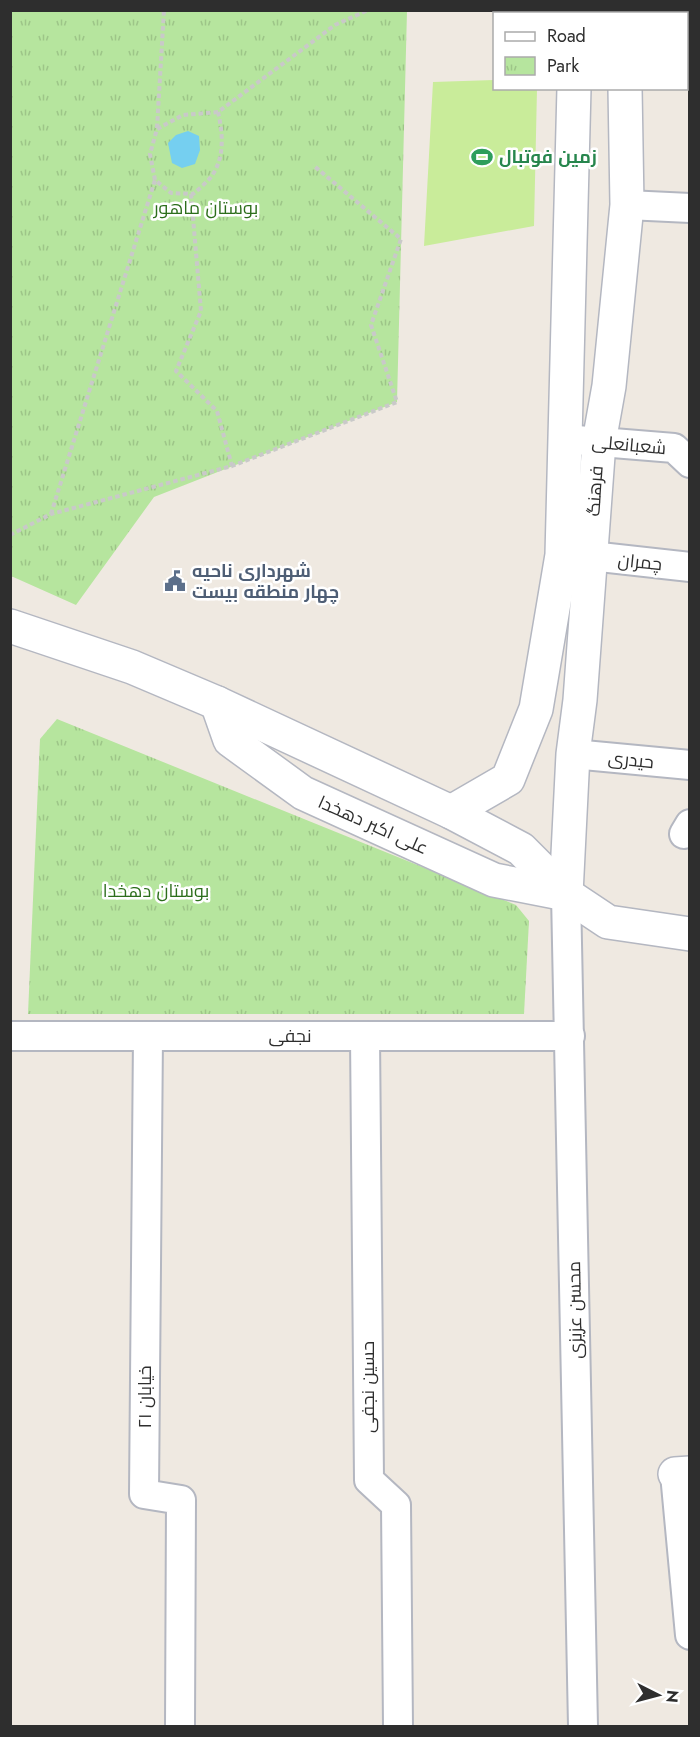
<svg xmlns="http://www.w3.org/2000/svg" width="700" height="1737" font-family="Jost,Cairo,sans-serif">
	<defs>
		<pattern id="park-tufts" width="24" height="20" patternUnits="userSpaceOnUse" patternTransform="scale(1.5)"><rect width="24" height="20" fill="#b6e59e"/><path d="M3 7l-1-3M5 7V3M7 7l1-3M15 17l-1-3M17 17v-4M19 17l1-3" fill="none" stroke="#9dc588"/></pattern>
	</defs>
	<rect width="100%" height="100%" fill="#efe9e1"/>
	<g fill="url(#park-tufts)">
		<path d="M11,11H407L397,402L154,497L76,605L11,576Z"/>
		<path d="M57,719L516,905L529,921L524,1014H28L40,739Z"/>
	</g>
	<path fill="#c9ec9a" d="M494,80V88L537,89L534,226L424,246L433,82Z"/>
	<path fill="#75cff0" d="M188,131L199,136L200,150L195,164L182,168L172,163L168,143L176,135Z"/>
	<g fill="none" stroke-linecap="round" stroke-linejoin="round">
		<defs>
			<g id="minor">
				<path d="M686,23L690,22"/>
				<path d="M627,205L690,208"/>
				<path d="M564,439L674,448L690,463"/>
				<path d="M591,556L690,567"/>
				<path d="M573,754L690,765"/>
				<path d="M684,834L690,824"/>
				<path d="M566,894L583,1726"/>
				<path d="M10,1036H570"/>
				<path d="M148,1036L144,1494L181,1500L180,1726"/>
				<path d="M365,1036L369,1480L396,1505L398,1726"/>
				<path d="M675,1474L690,1635"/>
			</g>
			<g id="tertiary">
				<path d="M624,10V14"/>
				<path d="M575,14V10"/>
				<path d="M10,626L132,667L217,703L451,812L521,849L566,894L608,922L690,934"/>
				<path d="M217,703L230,740L303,793L494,880L566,894"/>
				<path d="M451,812L508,779L536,709L562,555L574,88"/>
				<path d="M566,894L573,754L580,700L599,442L609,386L627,205L625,88"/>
				<path d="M675,1474L690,1473"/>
			</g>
		</defs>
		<use href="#minor" stroke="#b4b7c1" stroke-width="32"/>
		<use href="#tertiary" stroke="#b4b7c1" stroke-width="36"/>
		<g stroke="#c9c9c9" stroke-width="4" stroke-dasharray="4.5 3" stroke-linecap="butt">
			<path d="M218,112C223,134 225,158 211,177C206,183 199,189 193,194L171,193L155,180L150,154L157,129L183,115L218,112L335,25L368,10"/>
			<path d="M157,128L164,10"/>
			<path d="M191,194L201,311L176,371L217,411L232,466"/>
			<path d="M51,514L155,180"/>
			<path d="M10,535L51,514L232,466L397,402L371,325L401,239L313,165"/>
		</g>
		<use href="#minor" stroke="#fff" stroke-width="28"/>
		<use href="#tertiary" stroke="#fff" stroke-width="33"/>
	</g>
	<defs>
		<symbol id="stadium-bare" viewBox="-9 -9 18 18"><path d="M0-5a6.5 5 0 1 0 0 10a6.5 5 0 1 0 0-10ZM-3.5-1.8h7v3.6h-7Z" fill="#2e9e5b" stroke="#fff" stroke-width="2.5" paint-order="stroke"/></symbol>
		<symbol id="civic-bare" viewBox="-9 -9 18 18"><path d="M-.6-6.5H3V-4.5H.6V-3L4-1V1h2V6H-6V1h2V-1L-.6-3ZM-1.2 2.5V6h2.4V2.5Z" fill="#5c6f8a" stroke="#fff" stroke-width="2.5" paint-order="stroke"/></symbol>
	</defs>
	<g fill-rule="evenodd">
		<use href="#stadium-bare" x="467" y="142" width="30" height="30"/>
		<use href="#civic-bare" x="160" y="566" width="30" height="30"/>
	</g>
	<g text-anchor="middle" stroke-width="5" stroke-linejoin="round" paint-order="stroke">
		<g font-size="18" font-weight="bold" fill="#27864d" stroke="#fff" text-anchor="start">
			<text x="499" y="163">زمین فوتبال</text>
		</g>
		<g font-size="18" fill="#2c6e1b" stroke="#fff">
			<text x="206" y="214">بوستان ماهور</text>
			<text x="156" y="897">بوستان دهخدا</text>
		</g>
		<g font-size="18" fill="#2e2e2e" stroke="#fff">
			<text transform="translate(629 445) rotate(5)" y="6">شعبانعلی</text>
			<text transform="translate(595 491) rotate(-86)" y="6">فرهنگ</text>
			<text transform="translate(640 562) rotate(6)" y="6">چمران</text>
			<text transform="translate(631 760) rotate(6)" y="6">حیدری</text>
			<text transform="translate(373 825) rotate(24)" y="6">علی اکبر دهخدا</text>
			<text x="290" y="1042">نجفی</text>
			<text transform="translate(575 1310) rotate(-91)" y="6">محسن عزیزی</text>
			<text transform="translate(368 1387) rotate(-90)" y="6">حسین نجفی</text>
			<text transform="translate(145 1397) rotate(-90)" y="6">خیابان ۲۱</text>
		</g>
		<g font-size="18" font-weight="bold" fill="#4e5e75" stroke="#fff" text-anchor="start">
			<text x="192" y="577">شهرداری ناحیه<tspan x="192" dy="21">چهار منطقه بیست</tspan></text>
		</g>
	</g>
	<rect width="700" height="1737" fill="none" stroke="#2e2e2e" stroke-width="24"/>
	<rect x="493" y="12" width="195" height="78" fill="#ffffff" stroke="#ababab" stroke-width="1.5"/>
	<rect x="505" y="32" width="30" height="9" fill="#ffffff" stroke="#ababab" stroke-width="1.5"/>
	<text x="547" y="42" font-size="18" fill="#2e2e2e">Road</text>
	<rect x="505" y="57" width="30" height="18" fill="url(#park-tufts)" stroke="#ababab" stroke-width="1.5"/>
	<text x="547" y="72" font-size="18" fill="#2e2e2e">Park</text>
	<g transform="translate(658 1695) rotate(96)" stroke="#ffffff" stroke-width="4.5" paint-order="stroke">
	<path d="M0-4.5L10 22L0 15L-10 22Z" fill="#2e2e2e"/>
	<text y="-9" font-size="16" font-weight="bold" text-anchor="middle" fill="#2e2e2e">N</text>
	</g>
</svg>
